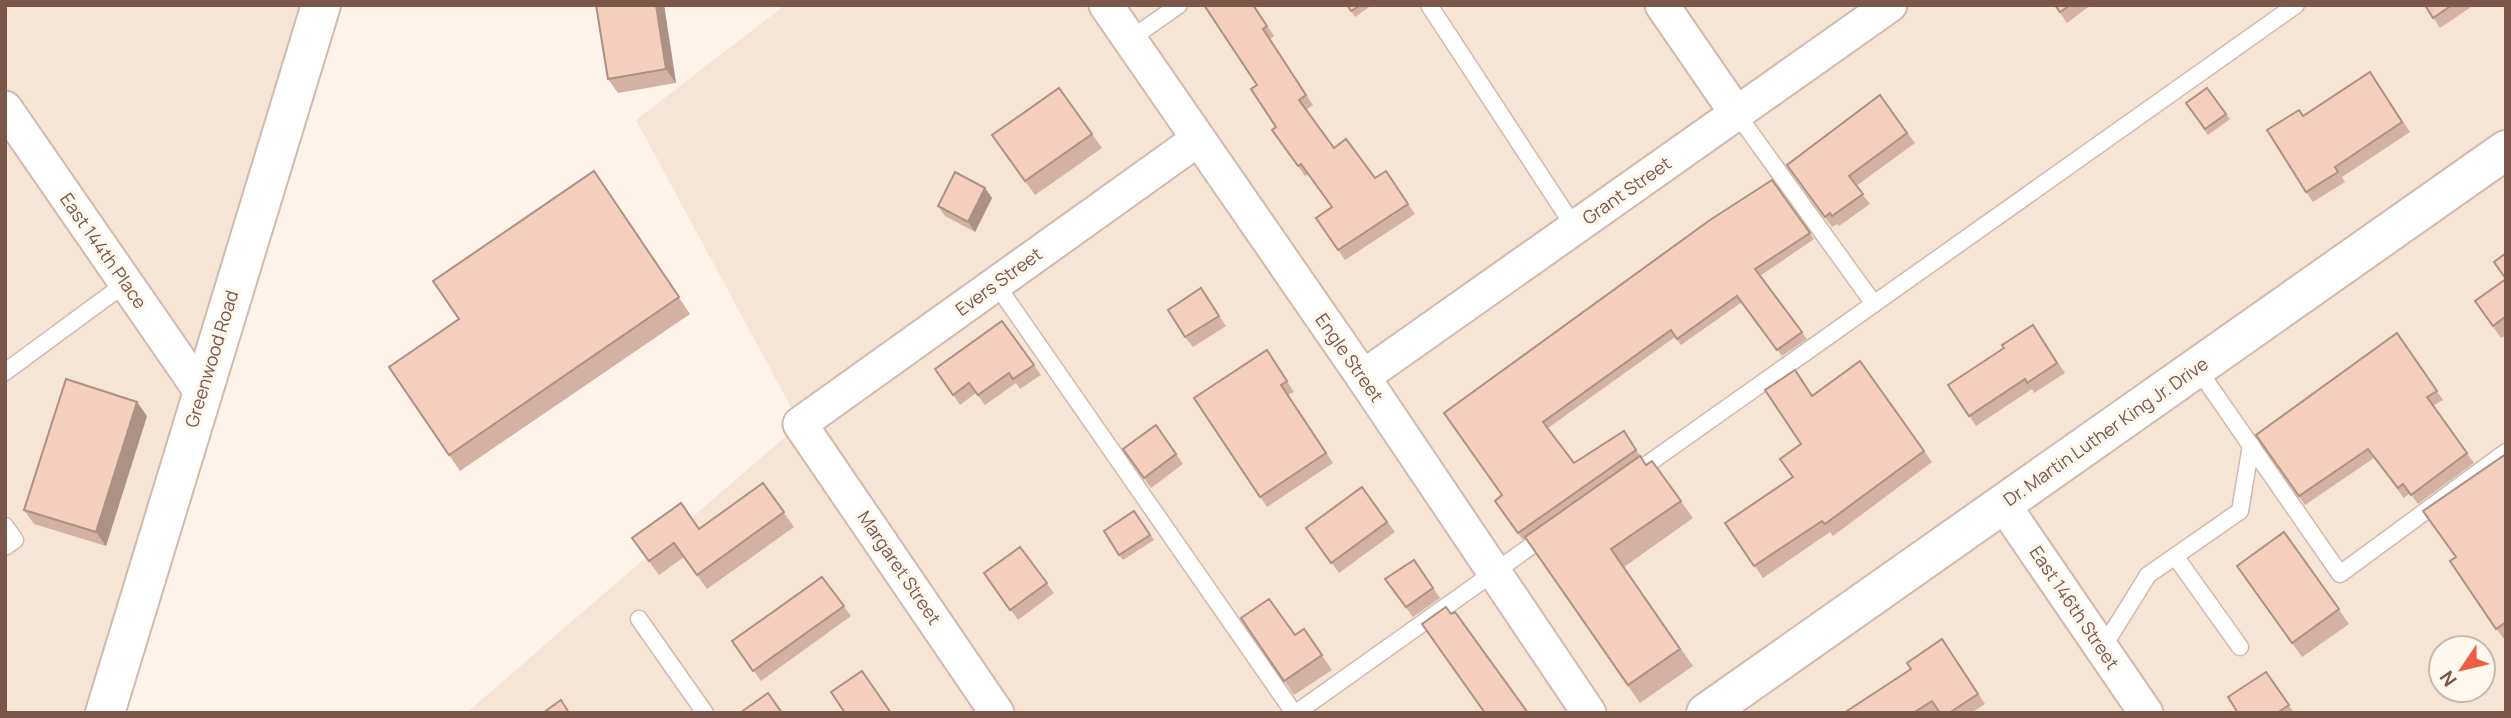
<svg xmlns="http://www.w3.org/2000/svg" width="2511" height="718" font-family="Manrope,sans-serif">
	<rect width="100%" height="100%" fill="#fef3e8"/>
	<g fill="#f6e4d5" fill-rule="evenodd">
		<path d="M5,5H323L106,713H5Z"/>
		<path d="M785,5H2506V713H466L800,424L636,120ZM2441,648H2483V690H2441Z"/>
	</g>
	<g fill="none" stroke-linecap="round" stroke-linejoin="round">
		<defs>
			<g id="service">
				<path d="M1429,5L1575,228"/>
				<path d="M1129,40L1179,5"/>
				<path d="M1737,114L1874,304"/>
				<path d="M996,284L1294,713"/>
				<path d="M2197,368L2340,574L2506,452"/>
				<path d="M5,372L126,283"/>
				<path d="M1635,473L2296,5"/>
				<path d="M5,526L15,540L5,547"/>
				<path d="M2175,556L2240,647"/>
				<path d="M639,619L705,713"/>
				<path d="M2102,649L2148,575L2240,511L2251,445"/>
				<path d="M1296,713L1548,534"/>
			</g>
			<g id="minor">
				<path d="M1106,5L1363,377L1589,713"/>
				<path d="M1662,5L1737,114"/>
				<path d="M5,108L202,393"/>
				<path d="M1363,377L1890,5"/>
				<path d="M2003,504L2146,713"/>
				<path d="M997,713L800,424L1197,140"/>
			</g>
			<g id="tertiary">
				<path d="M105,713L321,5"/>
				<path d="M1706,713L2506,150"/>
			</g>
		</defs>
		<use href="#service" stroke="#d1b9ac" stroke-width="19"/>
		<use href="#minor" stroke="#d1b9ac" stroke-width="37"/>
		<use href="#tertiary" stroke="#d1b9ac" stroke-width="42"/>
		<use href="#service" stroke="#fff" stroke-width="16"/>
		<use href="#minor" stroke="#fff" stroke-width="33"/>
		<use href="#tertiary" stroke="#fff" stroke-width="38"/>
	</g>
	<g fill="#d3b2a3">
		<path d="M596,5H664L676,83L618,93L608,79Z"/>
		<path d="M1253,5L1274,36L1270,39L1313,105L1306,110L1334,148L1375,178L1386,171L1415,214L1345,260L1316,218L1332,207L1308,174L1305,176L1272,130L1276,127L1257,85Z"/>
		<path d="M1347,5H1372L1355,17Z"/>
		<path d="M2055,5H2091L2067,23Z"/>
		<path d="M2425,5H2474L2440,28Z"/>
		<path d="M2370,72L2410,132L2342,177L2345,182L2313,202L2306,192L2303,116Z"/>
		<path d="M1059,88L1102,148L1035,195L992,135Z"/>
		<path d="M2207,88L2230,119L2208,135L2186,103Z"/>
		<path d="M1880,95L1915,143L1856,186L1870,204L1839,226L1837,224L1832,227L1787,165Z"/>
		<path d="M594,171L690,314L460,471L449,455L459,319Z"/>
		<path d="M1772,180L1814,239L1760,276L1807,339L1782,356L1742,302L1681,345L1675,337L1548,428L1574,463L1624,431L1646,465L1652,461L1693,518L1624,567L1693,666L1640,703L1525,538L1523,540L1495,501L1502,495L1444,413Z"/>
		<path d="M985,188L992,198L975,232L945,216L938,206Z"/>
		<path d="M2506,279V335L2501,338L2475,301Z"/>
		<path d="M1201,288L1226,326L1193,347L1185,337Z"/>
		<path d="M1002,321L1041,375L1020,389L1016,383L985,405L976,393L960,405L935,369Z"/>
		<path d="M2033,325L2065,373L2034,393L2032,389L1976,426L1948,385L2004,348Z"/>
		<path d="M2397,333L2443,400L2433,406L2474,463L2418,504L2410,493L2404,498L2374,458L2305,505L2256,435Z"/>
		<path d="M1267,350L1294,392L1288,395L1333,463L1267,507L1194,398Z"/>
		<path d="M1860,361L1932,462L1833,536L1830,532L1763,578L1725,523L1793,477L1801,444Z"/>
		<path d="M147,416L106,546L34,524L24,510Z"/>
		<path d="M1156,425L1183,464L1151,488L1123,449Z"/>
		<path d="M2506,454V637L2503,638L2450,561L2456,557Z"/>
		<path d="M763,483L794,527L707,589L684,557L659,575L632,538L699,529Z"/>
		<path d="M1362,487L1395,532L1339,573L1306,528Z"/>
		<path d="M1134,511L1154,540L1123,560L1119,555Z"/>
		<path d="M2284,532L2349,624L2302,657L2237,566Z"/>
		<path d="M1020,547L1054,593L1018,620L984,573Z"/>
		<path d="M1414,560L1440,598L1413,617L1385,579Z"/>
		<path d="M822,577L851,616L761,681L732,641Z"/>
		<path d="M1241,618L1295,635L1304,629L1332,670L1294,695Z"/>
		<path d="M1942,639L1985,704L1971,713H1940L1938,711L1936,713H1844L1911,669Z"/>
		<path d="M2266,672L2294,713H2238Z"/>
	</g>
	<g fill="#ac9184">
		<path d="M656,5H664L676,83L666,69Z"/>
		<path d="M985,188L992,198L975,232L968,222Z"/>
		<path d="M137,402L147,416L106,546L96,532Z"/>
	</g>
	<g fill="#f5cfbd" stroke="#ac9184" stroke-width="2">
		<path d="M596,5H656L666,69L608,79Z"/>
		<path d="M1204,5H1253L1267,26L1263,29L1306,95L1299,100L1334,148L1346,139L1375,178L1386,171L1408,204L1338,250L1316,218L1332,207L1301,164L1298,166L1272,130L1276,127L1251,89L1257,85Z"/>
		<path d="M1347,5H1361L1351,11Z"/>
		<path d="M2055,5H2070L2060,12Z"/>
		<path d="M2425,5H2452L2433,18Z"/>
		<path d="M2370,72L2402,122L2335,167L2338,172L2306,192L2267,130L2299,110L2303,116Z"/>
		<path d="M1059,88L1092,134L1025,181L992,135Z"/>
		<path d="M2207,88L2226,114L2205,129L2186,103Z"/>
		<path d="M1880,95L1907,133L1849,176L1863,194L1832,216L1830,213L1825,217L1787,165Z"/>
		<path d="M594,171L679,297L449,455L389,367L459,319L433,281Z"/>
		<path d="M955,172L985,188L968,222L938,206Z"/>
		<path d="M1772,180L1810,233L1755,269L1802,332L1777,350L1737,296L1677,339L1671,330L1543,422L1574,463L1624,431L1636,450L1518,533L1495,501L1502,495L1444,413L1710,220Z"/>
		<path d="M2506,253V279L2494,262Z"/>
		<path d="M2506,279V316L2493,326L2475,301Z"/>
		<path d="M1201,288L1219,316L1185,337L1168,310Z"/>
		<path d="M1002,321L1034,365L1013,379L1009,373L978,395L969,383L953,395L935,369Z"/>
		<path d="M2033,325L2057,363L2027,383L2025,379L1969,416L1948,385L2004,348L2002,345Z"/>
		<path d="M2397,333L2437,391L2427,397L2467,453L2411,495L2403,484L2398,488L2368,449L2299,496L2256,435Z"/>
		<path d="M1267,350L1287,381L1281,385L1326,453L1260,497L1194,398Z"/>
		<path d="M1860,361L1924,451L1825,524L1822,521L1754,566L1725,523L1793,477L1780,459L1801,444L1765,390L1795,370L1812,396Z"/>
		<path d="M66,379L137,402L96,532L24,510Z"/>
		<path d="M1156,425L1176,454L1144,478L1123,449Z"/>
		<path d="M2506,454V622L2496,629L2450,561L2456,557L2423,511Z"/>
		<path d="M1640,456L1646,465L1652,461L1681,501L1611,549L1680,649L1628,685L1525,537Z"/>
		<path d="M763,483L784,512L697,575L674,543L649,561L632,538L681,503L699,529Z"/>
		<path d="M1362,487L1387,522L1331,563L1306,528Z"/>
		<path d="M1134,511L1150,535L1119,555L1104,531Z"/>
		<path d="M2284,532L2339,609L2292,643L2237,566Z"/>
		<path d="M1020,547L1047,583L1010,610L984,573Z"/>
		<path d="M1414,560L1433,588L1406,607L1385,579Z"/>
		<path d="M822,577L844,606L753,671L732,641Z"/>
		<path d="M1269,599L1295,635L1304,629L1322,655L1284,681L1241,618Z"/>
		<path d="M1446,607L1451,614L1455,612L1528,713H1485L1422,624Z"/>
		<path d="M1942,639L1978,694L1949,713H1940L1932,701L1913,713H1844L1911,669L1907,663Z"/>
		<path d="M862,671L891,713H845L831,692Z"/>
		<path d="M2266,672L2289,705L2277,713H2238L2228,697Z"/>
		<path d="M768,693L782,713H740Z"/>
		<path d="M561,700L569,713H543Z"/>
	</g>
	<g text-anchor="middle" stroke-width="7" stroke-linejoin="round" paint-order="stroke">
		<g font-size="18" fill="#7a5749" stroke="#fff8ef">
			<text transform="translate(1627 191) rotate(-35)" y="6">Grant Street</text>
			<text transform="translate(103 251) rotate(55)" y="6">East 144th Place</text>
			<text transform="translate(999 282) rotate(-36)" y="6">Evers Street</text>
			<text transform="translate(1349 358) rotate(55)" y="6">Engle Street</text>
			<text transform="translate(212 359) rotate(-73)" y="6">Greenwood Road</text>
			<text transform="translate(2106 432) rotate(-35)" y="6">Dr. Martin Luther King Jr. Drive</text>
			<text transform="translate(899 568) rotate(56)" y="6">Margaret Street</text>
			<text transform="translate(2074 608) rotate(56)" y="6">East 146th Street</text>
		</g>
	</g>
	<rect width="2511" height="718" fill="none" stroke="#7a5749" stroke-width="14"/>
	<g transform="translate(2462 669) rotate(235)"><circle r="33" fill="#fff8ef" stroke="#cab8ad" stroke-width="2"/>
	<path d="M0-5L12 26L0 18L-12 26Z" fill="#ee5d46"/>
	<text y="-10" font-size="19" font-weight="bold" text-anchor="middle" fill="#7a5749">N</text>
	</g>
</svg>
